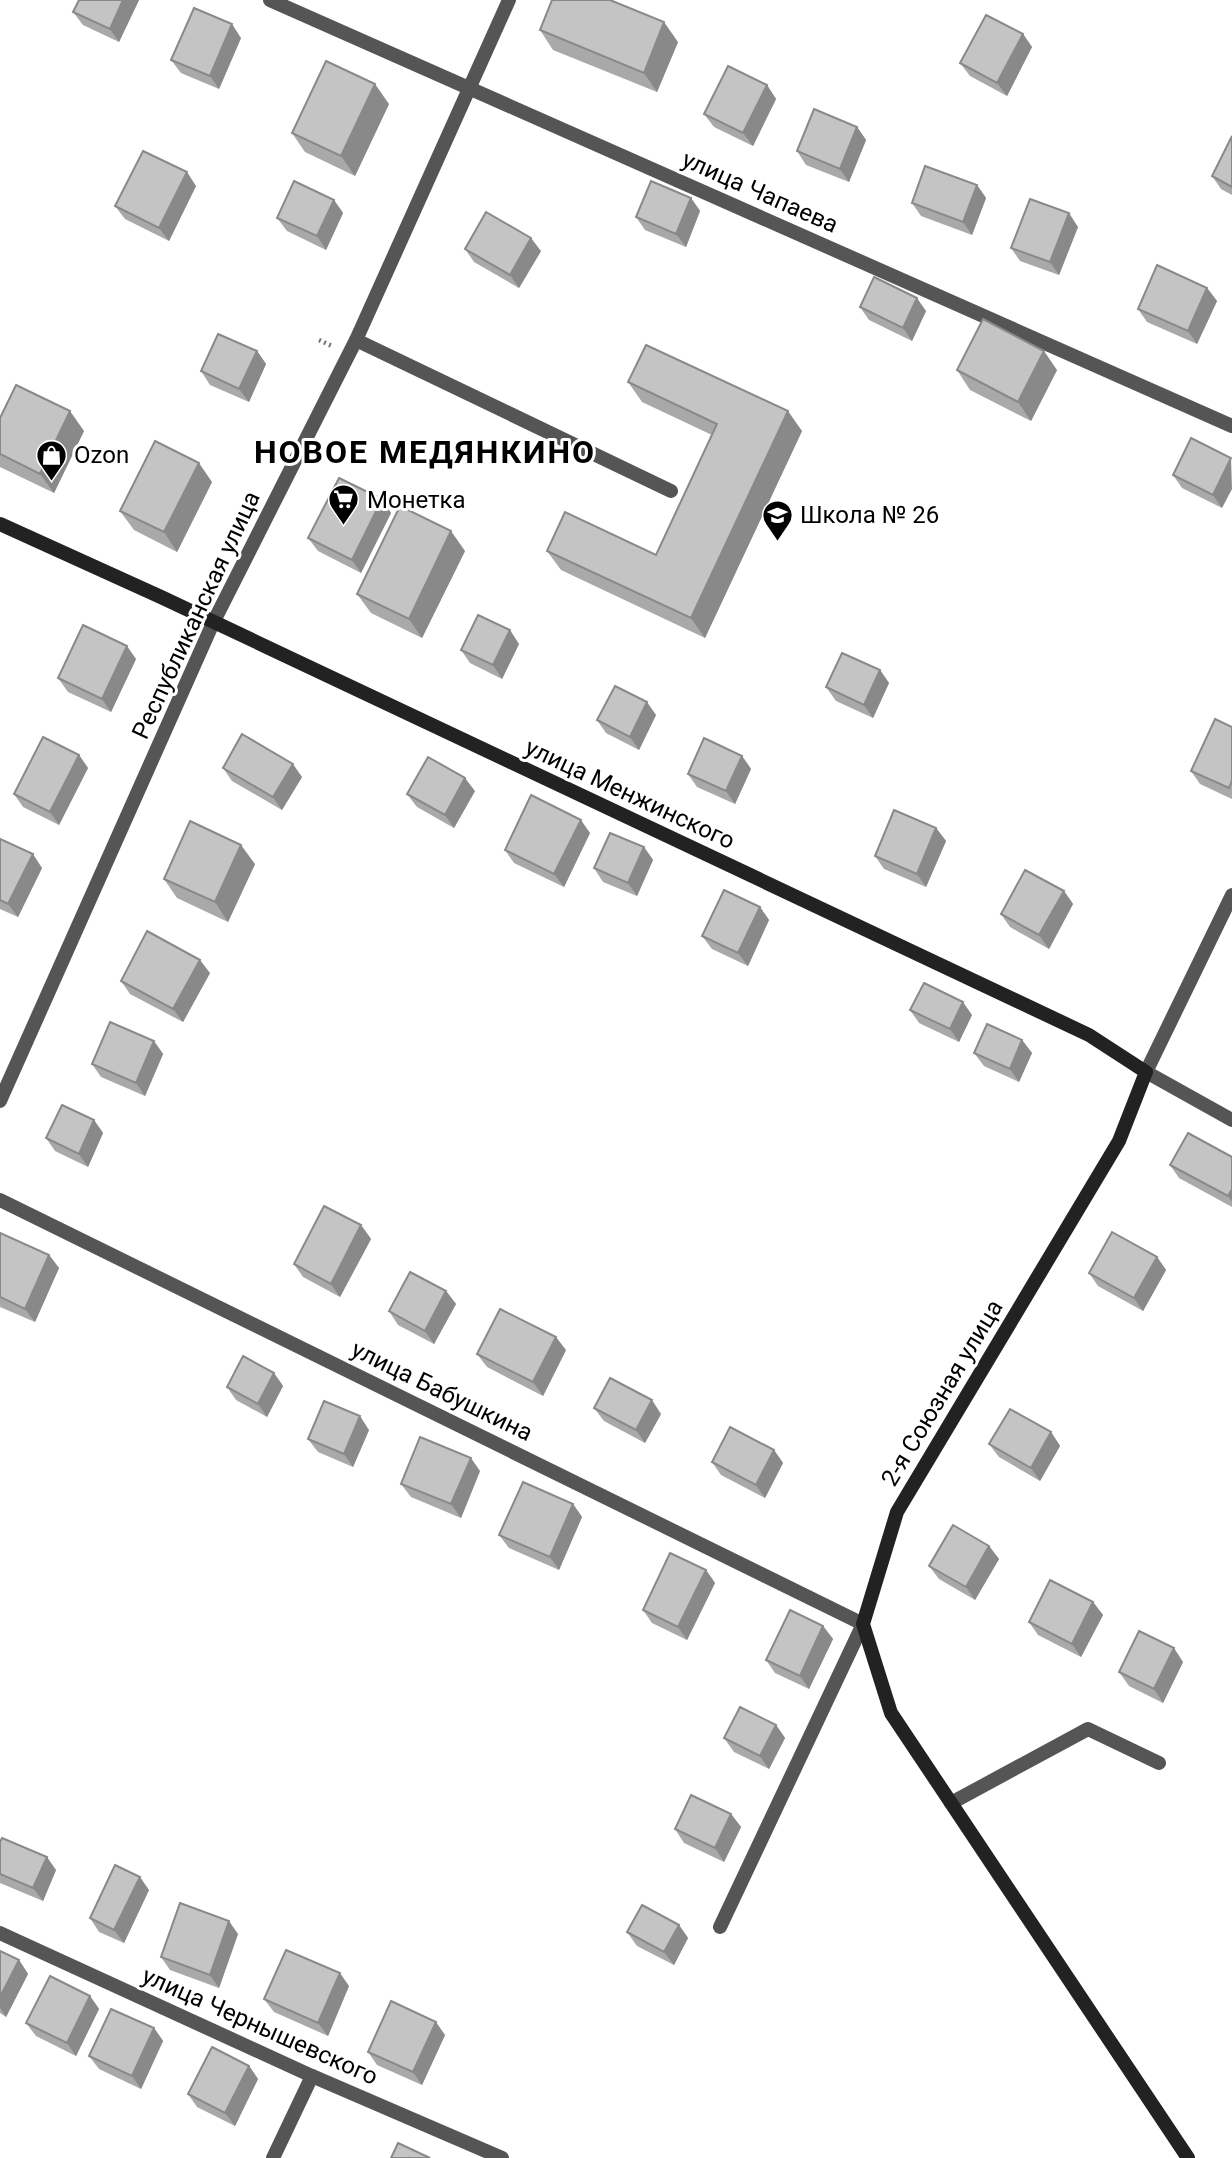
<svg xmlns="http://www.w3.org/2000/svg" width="1232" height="2158" font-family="Roboto,sans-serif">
	<rect width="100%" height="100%" fill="#fff"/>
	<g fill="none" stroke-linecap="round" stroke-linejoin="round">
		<path stroke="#777" stroke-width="4.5" stroke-dasharray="2 3.5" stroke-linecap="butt" d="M319,340L332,346"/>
		<g stroke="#555" stroke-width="14">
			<path d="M356,340L671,491"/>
			<path d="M951,1803L1088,1729L1159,1763"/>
		</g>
		<g stroke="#555" stroke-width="14">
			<path d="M270,0L1232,426"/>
			<path d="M1232,895L1146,1072L1232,1120"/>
			<path d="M0,1101L213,623"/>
			<path d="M0,1200L863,1624L720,1927"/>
			<path d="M0,1933L312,2076L502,2158"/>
			<path d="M273,2158L312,2076"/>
		</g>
		<path stroke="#555" stroke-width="14" d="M213,623L356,340L509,0"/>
		<path stroke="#222" stroke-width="14" d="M0,524L161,597L1089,1035L1146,1072L1119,1141L897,1512L863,1624L891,1713L1188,2158"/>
	</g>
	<g fill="#a9a9a9">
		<path d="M139,0L119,42L83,25L73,12Z"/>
		<path d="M540,30L678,42L657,92L553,50Z"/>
		<path d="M1023,34L1032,47L1007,96L970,76L960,63Z"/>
		<path d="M241,38L219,89L181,73L171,60Z"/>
		<path d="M767,85L776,99L753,146L714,127L704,114Z"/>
		<path d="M389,104L355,176L305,152L292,133Z"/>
		<path d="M857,127L866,140L849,182L806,165L797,151Z"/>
		<path d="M1232,136V195L1221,189L1212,176Z"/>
		<path d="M977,185L986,198L972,235L921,216L912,203Z"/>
		<path d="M196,186L169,241L125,219L115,206Z"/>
		<path d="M691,198L700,211L686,247L645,230L636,217Z"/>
		<path d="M334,200L343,213L326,250L287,231L277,218Z"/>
		<path d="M1078,227L1059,275L1020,261L1011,248Z"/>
		<path d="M465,249L541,251L519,288L474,262Z"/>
		<path d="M1207,288L1217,301L1197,344L1147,322L1138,309Z"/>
		<path d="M860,307L926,311L912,341L869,320Z"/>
		<path d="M257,351L266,364L249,402L210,385L201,371Z"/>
		<path d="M957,370H1057L1031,421L970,390Z"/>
		<path d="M628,382L802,431L705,638L561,570L547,551L656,555L712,435L642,402Z"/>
		<path d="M0,418L84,431L54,493L0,467Z"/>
		<path d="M1231,458L1222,508L1182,488L1173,475Z"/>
		<path d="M212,482L177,552L134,530L120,511Z"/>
		<path d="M382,499L391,513L361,573L318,551L308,538Z"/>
		<path d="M465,551L422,638L371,613L357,594Z"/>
		<path d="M519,644L502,679L470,663L461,650Z"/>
		<path d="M136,659L111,712L68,692L58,678Z"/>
		<path d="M880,670L889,683L873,718L836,701L826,687Z"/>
		<path d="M656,715L639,750L606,733L597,720Z"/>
		<path d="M1232,727V799L1200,784L1191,771Z"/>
		<path d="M79,755L88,768L59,825L23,807L14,794Z"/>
		<path d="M742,756L751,769L735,804L697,787L688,774Z"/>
		<path d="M223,768L302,777L282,810L232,781Z"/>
		<path d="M475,791L454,828L417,807L407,794Z"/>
		<path d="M936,828L946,841L926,887L884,869L875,856Z"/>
		<path d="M590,833L564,887L514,863L505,850Z"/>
		<path d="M0,839L42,868L18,917L0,909Z"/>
		<path d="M644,847L653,860L637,896L603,882L594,868Z"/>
		<path d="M255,864L228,922L177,898L164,879Z"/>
		<path d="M1064,891L1073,904L1049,949L1010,927L1001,914Z"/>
		<path d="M760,907L769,920L748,966L712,949L702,936Z"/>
		<path d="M210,973L183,1022L130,994L121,981Z"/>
		<path d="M910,1010L972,1015L959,1042L919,1023Z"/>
		<path d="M1022,1040L1032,1053L1019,1082L984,1066L974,1053Z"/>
		<path d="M154,1041L163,1054L145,1096L101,1077L92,1064Z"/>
		<path d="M94,1120L103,1133L88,1167L55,1151L46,1138Z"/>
		<path d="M1232,1157V1207L1179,1178L1170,1165Z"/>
		<path d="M361,1225L371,1239L340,1297L303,1277L294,1264Z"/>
		<path d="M0,1234L49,1255L59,1268L35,1322L0,1307Z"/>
		<path d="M1157,1257L1166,1270L1143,1311L1098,1286L1089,1273Z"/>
		<path d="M446,1291L456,1304L434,1344L398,1325L389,1311Z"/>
		<path d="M566,1350L543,1396L487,1367L477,1354Z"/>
		<path d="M274,1373L283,1386L267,1417L236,1400L227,1387Z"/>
		<path d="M594,1408L661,1414L645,1443L604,1421Z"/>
		<path d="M369,1430L353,1467L318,1452L308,1439Z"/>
		<path d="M1051,1432L1060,1446L1040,1481L999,1457L989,1444Z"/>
		<path d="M774,1450L783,1463L765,1498L721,1475L712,1462Z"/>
		<path d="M480,1471L461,1518L411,1497L401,1484Z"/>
		<path d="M573,1504L582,1517L559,1570L509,1548L499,1535Z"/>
		<path d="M989,1546L999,1559L975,1600L939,1579L929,1566Z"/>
		<path d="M706,1570L715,1583L687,1640L652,1623L643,1610Z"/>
		<path d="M1093,1602L1103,1615L1081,1657L1038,1635L1029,1622Z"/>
		<path d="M823,1626L833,1639L809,1689L775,1673L766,1660Z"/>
		<path d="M1183,1662L1163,1703L1129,1686L1119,1672Z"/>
		<path d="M776,1725L785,1738L769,1769L734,1752L724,1738Z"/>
		<path d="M731,1814L741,1827L724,1862L684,1843L675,1829Z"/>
		<path d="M0,1842L56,1870L43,1901L0,1883Z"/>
		<path d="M149,1890L124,1943L99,1932L90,1918Z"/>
		<path d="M679,1925L688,1938L674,1965L637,1946L627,1932Z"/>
		<path d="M238,1934L219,1988L170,1970L161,1957Z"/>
		<path d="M0,1951L19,1960L28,1974L6,2017L0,2013Z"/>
		<path d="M349,1986L328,2036L274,2012L264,1999Z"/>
		<path d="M90,1996L99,2009L76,2056L36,2036L26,2023Z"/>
		<path d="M154,2028L163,2041L141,2089L99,2069L89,2056Z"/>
		<path d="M445,2035L422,2085L377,2065L368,2052Z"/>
		<path d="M249,2066L258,2079L235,2126L197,2107L188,2094Z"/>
	</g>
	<g fill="#898989">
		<path d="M123,0H139L119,42L110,29Z"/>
		<path d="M664,22L678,42L657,92L644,73Z"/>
		<path d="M232,24L241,38L219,89L210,76Z"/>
		<path d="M1023,34L1032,47L1007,96L997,83Z"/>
		<path d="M375,84L389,104L355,176L341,156Z"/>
		<path d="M767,85L776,99L753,146L743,133Z"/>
		<path d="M857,127L866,140L849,182L840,169Z"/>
		<path d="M187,172L196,186L169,241L159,228Z"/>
		<path d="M977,185L986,198L972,235L963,222Z"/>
		<path d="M691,198L700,211L686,247L676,234Z"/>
		<path d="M334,200L343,213L326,250L317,236Z"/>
		<path d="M1069,213L1078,227L1059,275L1050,262Z"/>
		<path d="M531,238L541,251L519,288L510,275Z"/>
		<path d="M1207,288L1217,301L1197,344L1188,331Z"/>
		<path d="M917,298L926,311L912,341L903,328Z"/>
		<path d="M257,351L266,364L249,402L239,389Z"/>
		<path d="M1044,351L1057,370L1031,421L1018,402Z"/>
		<path d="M70,411L84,431L54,493L40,474Z"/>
		<path d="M788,411L802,431L705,638L691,618Z"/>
		<path d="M1231,458L1232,489L1222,508L1213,495Z"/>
		<path d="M199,463L212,482L177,552L164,532Z"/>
		<path d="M382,499L391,513L361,573L352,560Z"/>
		<path d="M451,531L465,551L422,638L409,619Z"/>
		<path d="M510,630L519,644L502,679L493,665Z"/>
		<path d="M127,646L136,659L111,712L102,699Z"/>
		<path d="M880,670L889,683L873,718L864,705Z"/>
		<path d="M647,702L656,715L639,750L630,737Z"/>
		<path d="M79,755L88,768L59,825L50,812Z"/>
		<path d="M742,756L751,769L735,804L726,791Z"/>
		<path d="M293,764L302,777L282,810L273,797Z"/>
		<path d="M465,778L475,791L454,828L445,815Z"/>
		<path d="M581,820L590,833L564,887L554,874Z"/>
		<path d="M936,828L946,841L926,887L917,874Z"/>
		<path d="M241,845L255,864L228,922L215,902Z"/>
		<path d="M644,847L653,860L637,896L628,883Z"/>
		<path d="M33,854L42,868L18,917L8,904Z"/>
		<path d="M1064,891L1073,904L1049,949L1039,935Z"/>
		<path d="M760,907L769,920L748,966L738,953Z"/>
		<path d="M200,960L210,973L183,1022L173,1009Z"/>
		<path d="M963,1002L972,1015L959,1042L950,1029Z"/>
		<path d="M1022,1040L1032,1053L1019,1082L1010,1069Z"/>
		<path d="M154,1041L163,1054L145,1096L136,1083Z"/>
		<path d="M94,1120L103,1133L88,1167L79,1154Z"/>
		<path d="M1232,1189V1202L1228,1196Z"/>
		<path d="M361,1225L371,1239L340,1297L331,1284Z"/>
		<path d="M49,1255L59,1268L35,1322L25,1309Z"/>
		<path d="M1157,1257L1166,1270L1143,1311L1134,1298Z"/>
		<path d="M446,1291L456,1304L434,1344L425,1331Z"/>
		<path d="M556,1337L566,1350L543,1396L533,1382Z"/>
		<path d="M274,1373L283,1386L267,1417L258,1404Z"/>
		<path d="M652,1400L661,1414L645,1443L636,1430Z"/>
		<path d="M360,1416L369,1430L353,1467L344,1454Z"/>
		<path d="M1051,1432L1060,1446L1040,1481L1031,1468Z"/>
		<path d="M774,1450L783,1463L765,1498L756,1485Z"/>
		<path d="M471,1458L480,1471L461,1518L451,1504Z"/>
		<path d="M573,1504L582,1517L559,1570L550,1557Z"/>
		<path d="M989,1546L999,1559L975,1600L966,1587Z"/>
		<path d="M706,1570L715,1583L687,1640L678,1627Z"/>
		<path d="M1093,1602L1103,1615L1081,1657L1072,1644Z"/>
		<path d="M823,1626L833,1639L809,1689L800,1676Z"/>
		<path d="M1174,1648L1183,1662L1163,1703L1154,1689Z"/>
		<path d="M776,1725L785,1738L769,1769L760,1756Z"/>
		<path d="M731,1814L741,1827L724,1862L715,1848Z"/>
		<path d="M47,1857L56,1870L43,1901L33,1888Z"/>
		<path d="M140,1877L149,1890L124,1943L114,1930Z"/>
		<path d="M229,1921L238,1934L219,1988L210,1975Z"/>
		<path d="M679,1925L688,1938L674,1965L664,1952Z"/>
		<path d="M19,1960L28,1974L6,2017L0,2008V1997Z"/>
		<path d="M340,1973L349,1986L328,2036L318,2023Z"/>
		<path d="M90,1996L99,2009L76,2056L67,2043Z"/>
		<path d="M436,2022L445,2035L422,2085L413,2072Z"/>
		<path d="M154,2028L163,2041L141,2089L132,2076Z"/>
		<path d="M249,2066L258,2079L235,2126L225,2113Z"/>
	</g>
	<g fill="#c4c4c4" stroke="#898989" stroke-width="2">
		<path d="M79,0H123L110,29L73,12Z"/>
		<path d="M552,0H610L664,22L644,73L540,30Z"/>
		<path d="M194,8L232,24L210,76L171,60Z"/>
		<path d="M986,15L1023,34L997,83L960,63Z"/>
		<path d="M326,61L375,84L341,156L292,133Z"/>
		<path d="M728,66L767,85L743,133L704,114Z"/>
		<path d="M814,109L857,127L840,169L797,151Z"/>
		<path d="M1232,136V187L1212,176Z"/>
		<path d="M143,151L187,172L159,228L115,206Z"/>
		<path d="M925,166L977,185L963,222L912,203Z"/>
		<path d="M294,181L334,200L317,236L277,218Z"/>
		<path d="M651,181L691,198L676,234L636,217Z"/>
		<path d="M1030,199L1069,213L1050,262L1011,248Z"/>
		<path d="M486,212L531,238L510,275L465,249Z"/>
		<path d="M1157,265L1207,288L1188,331L1138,309Z"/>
		<path d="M874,277L917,298L903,328L860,307Z"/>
		<path d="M983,319L1044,351L1018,402L957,370Z"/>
		<path d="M218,334L257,351L239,389L201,371Z"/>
		<path d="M646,345L788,411L691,618L547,551L565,512L656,555L717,424L628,382Z"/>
		<path d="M16,385L70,411L40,474L0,454V418Z"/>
		<path d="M1191,438L1231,458L1213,495L1173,475Z"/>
		<path d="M155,441L199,463L164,532L120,511Z"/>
		<path d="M339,478L382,499L352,560L308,538Z"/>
		<path d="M400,506L451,531L409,619L357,594Z"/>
		<path d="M478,615L510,630L493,665L461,650Z"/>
		<path d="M83,625L127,646L102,699L58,678Z"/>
		<path d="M842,653L880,670L864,705L826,687Z"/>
		<path d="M615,686L647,702L630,737L597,720Z"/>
		<path d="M1215,719L1232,727V781L1229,788L1191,771Z"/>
		<path d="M242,734L293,764L273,797L223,768Z"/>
		<path d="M43,737L79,755L50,812L14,794Z"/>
		<path d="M704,738L742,756L726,791L688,774Z"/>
		<path d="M428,757L465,778L445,815L407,794Z"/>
		<path d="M531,795L581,820L554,874L505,850Z"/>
		<path d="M894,810L936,828L917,874L875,856Z"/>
		<path d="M190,821L241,845L215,902L164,879Z"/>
		<path d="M610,833L644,847L628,883L594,868Z"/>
		<path d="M0,839L33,854L8,904L0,900Z"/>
		<path d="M1025,870L1064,891L1039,935L1001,914Z"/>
		<path d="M724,890L760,907L738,953L702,936Z"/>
		<path d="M147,931L200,960L173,1009L121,981Z"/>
		<path d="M924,983L963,1002L950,1029L910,1010Z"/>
		<path d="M110,1022L154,1041L136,1083L92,1064Z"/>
		<path d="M987,1024L1022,1040L1010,1069L974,1053Z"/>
		<path d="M62,1105L94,1120L79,1154L46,1138Z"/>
		<path d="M1188,1133L1232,1157V1189L1228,1196L1170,1165Z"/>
		<path d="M324,1206L361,1225L331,1284L294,1264Z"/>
		<path d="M1112,1232L1157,1257L1134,1298L1089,1273Z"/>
		<path d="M0,1233L49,1255L25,1309L0,1297Z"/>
		<path d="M410,1272L446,1291L425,1331L389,1311Z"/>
		<path d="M500,1309L556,1337L533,1382L477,1354Z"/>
		<path d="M243,1356L274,1373L258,1404L227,1387Z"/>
		<path d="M610,1378L652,1400L636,1430L594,1408Z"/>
		<path d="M324,1401L360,1416L344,1454L308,1439Z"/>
		<path d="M1010,1409L1051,1432L1031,1468L989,1444Z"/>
		<path d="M730,1427L774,1450L756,1485L712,1462Z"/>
		<path d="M420,1437L471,1458L451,1504L401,1484Z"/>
		<path d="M523,1482L573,1504L550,1557L499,1535Z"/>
		<path d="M953,1525L989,1546L966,1587L929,1566Z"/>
		<path d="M670,1553L706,1570L678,1627L643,1610Z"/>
		<path d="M1050,1580L1093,1602L1072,1644L1029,1622Z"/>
		<path d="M790,1610L823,1626L800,1676L766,1660Z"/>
		<path d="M1139,1631L1174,1648L1154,1689L1119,1672Z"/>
		<path d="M740,1707L776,1725L760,1756L724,1738Z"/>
		<path d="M691,1795L731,1814L715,1848L675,1829Z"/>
		<path d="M2,1838L47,1857L33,1888L0,1874V1842Z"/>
		<path d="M115,1865L140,1877L114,1930L90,1918Z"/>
		<path d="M180,1903L229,1921L210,1975L161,1957Z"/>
		<path d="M642,1905L679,1925L664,1952L627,1932Z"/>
		<path d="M286,1950L340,1973L318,2023L264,1999Z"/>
		<path d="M0,1951L19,1960L0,1997Z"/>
		<path d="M50,1976L90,1996L67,2043L26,2023Z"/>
		<path d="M391,2001L436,2022L413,2072L368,2052Z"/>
		<path d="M111,2009L154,2028L132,2076L89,2056Z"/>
		<path d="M212,2047L249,2066L225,2113L188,2094Z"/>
		<path d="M398,2143L430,2158H391Z"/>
	</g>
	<defs>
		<symbol id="shop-pin" viewBox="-11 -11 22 30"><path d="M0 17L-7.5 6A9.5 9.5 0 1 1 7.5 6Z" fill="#000" stroke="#fff"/><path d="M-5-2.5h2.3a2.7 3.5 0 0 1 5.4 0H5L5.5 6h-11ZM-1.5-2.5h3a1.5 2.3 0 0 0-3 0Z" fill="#fff"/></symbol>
		<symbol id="supermarket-pin" viewBox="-11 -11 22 30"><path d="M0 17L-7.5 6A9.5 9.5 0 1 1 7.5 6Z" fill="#000" stroke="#fff"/><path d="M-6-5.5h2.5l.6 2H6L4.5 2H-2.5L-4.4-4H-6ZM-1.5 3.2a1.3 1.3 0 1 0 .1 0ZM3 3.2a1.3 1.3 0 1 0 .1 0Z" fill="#fff"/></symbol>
		<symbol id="school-pin" viewBox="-11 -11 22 30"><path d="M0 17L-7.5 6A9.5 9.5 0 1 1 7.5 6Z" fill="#000" stroke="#fff"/><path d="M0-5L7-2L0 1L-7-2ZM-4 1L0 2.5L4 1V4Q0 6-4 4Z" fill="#fff"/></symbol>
	</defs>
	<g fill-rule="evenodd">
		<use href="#shop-pin" x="34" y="438" width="35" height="47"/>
		<use href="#supermarket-pin" x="326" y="482" width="35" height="47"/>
		<use href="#school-pin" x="760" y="498" width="35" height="47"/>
	</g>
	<g text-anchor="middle" stroke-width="6" stroke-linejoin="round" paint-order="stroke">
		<g font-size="24" fill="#000" stroke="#fff">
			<text transform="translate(760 192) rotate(24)" y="8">улица Чапаева</text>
			<text transform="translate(196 615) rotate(-65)" y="8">Республиканская улица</text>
			<text transform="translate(630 794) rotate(25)" y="8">улица Менжинского</text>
			<text transform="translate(442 1391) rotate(26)" y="8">улица Бабушкина</text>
			<text transform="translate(942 1393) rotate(-59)" y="8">2-я Союзная улица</text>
			<text transform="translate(260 2026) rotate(24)" y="8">улица Чернышевского</text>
		</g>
		<g font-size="24" fill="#000" stroke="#fff" text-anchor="start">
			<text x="74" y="463">Ozon</text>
			<text x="367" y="508">Монетка</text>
			<text x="800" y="523">Школа № 26</text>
		</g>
		<g font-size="32" font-weight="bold" letter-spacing="2" fill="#000" stroke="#fff">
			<text x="425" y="463">НОВОЕ МЕДЯНКИНО</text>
		</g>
	</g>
</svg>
